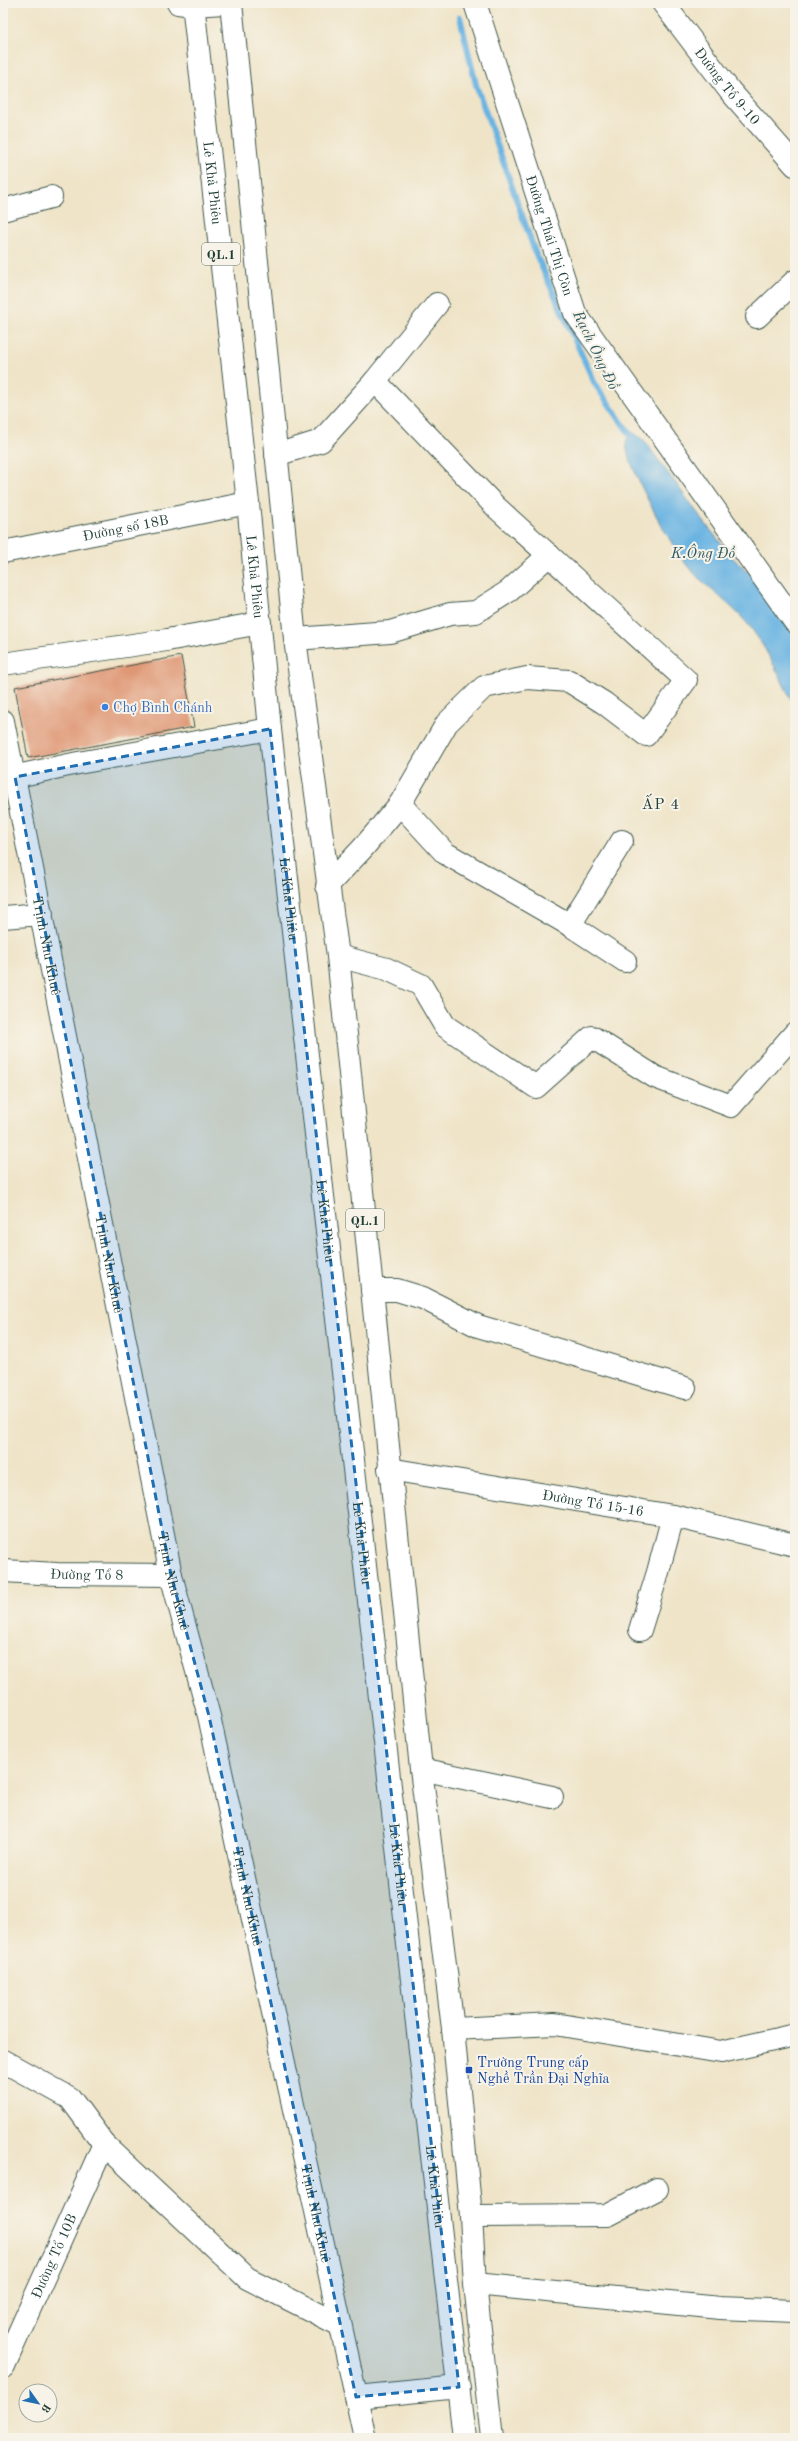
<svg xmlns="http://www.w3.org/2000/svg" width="798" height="2441" font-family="'Old Standard TT',serif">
	<rect width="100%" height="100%" fill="#f7f3e8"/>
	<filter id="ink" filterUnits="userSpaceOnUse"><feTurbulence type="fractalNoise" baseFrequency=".025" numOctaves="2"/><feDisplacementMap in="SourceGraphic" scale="8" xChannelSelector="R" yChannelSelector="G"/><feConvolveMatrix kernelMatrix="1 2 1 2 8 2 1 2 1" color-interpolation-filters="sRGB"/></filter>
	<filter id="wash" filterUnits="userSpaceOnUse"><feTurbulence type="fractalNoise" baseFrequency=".012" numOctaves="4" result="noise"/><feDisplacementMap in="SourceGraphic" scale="16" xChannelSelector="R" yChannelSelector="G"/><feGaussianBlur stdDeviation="0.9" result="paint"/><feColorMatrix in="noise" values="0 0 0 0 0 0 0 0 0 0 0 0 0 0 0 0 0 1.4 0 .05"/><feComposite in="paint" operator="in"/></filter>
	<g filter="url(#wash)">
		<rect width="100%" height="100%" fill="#efe4c8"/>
		<path fill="#6ab4e2" stroke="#44788b" d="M632,432L643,439L705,523L733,558L767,589L795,627V707C781,680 769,652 751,628C733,605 709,590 690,569C674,552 625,463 626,442C627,439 630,435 632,432Z"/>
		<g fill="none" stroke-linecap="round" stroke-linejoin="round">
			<path stroke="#6ab4e2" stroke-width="6" d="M460,17L476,85L535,252L595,384L634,440"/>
		</g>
		<g id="blocks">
			<path fill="#df9774" d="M181,656L194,727L28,758L15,687Z"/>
		</g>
	</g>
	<g filter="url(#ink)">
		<use href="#blocks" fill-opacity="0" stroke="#3e564a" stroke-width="1"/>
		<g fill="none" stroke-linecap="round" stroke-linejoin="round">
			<defs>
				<g id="minor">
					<path id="s1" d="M475,3L575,313L795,622"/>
					<path id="s2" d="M663,3L730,91L795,165"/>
					<path d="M3,210L51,197"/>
					<path d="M757,317L795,281"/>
					<path d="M276,455L321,441L375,381L437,304"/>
					<path id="s3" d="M3,552L248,503"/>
					<path d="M295,639L390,632L450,614L476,612L509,591L549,555"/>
					<path d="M3,664L167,640L260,623"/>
					<path id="s4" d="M3,721L171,1575L209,1716L365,2438"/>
					<path d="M3,779L78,763L270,729"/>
					<path d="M400,804L445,853L570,925L625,961"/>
					<path d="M327,886L363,848L400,804L447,723L484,687L527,678L569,681L604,703L646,735L686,680L497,508L375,381"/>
					<path d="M3,917L42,914"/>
					<path d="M570,925L622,841"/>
					<path d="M338,956L387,969L421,985L445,1026L536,1087L592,1037L655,1077L731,1106L795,1033"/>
					<path d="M372,1290H397L423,1298L478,1326L685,1388"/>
					<path id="s5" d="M389,1469L673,1516L795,1545"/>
					<path id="s6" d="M3,1571L57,1574L171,1575"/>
					<path d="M640,1630L658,1572L673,1516"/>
					<path d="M421,1769L552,1797"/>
					<path d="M453,2029L555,2024L721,2052L795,2035"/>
					<path d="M3,2061L70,2098L104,2144L247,2278L340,2325"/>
					<path d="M471,2216L607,2215L657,2189"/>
					<path d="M475,2284L720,2308L795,2311"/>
					<path id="s7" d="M3,2368L104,2144"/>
					<path d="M356,2397L459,2387"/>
				</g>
				<path id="major" d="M178,3L193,5L224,3"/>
				<g id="highway">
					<path id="s8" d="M193,3L248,503L270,729L464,2438"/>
					<path d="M231,3L295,639L338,956L421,1769L453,2029L471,2216L475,2284L492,2438"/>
				</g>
			</defs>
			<use href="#minor" stroke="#3e564a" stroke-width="24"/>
			<use href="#major" stroke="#3e564a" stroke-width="24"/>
			<use href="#highway" stroke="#3e564a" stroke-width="24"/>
			<use href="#minor" stroke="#fff" stroke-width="22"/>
			<use href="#major" stroke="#fff" stroke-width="22"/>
			<use href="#highway" stroke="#fff" stroke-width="22"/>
		</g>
	</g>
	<path fill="#1f6fb2" fill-opacity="0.2" stroke="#1f6fb2" stroke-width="3" stroke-dasharray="8 5" stroke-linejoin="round" d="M270,729L459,2387L356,2397L209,1716L171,1575L15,777Z"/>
	<circle fill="#3f7fe0" stroke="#f7f3e8" stroke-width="1.5" cx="105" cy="707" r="4"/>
	<rect fill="#1a4fb4" stroke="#f7f3e8" stroke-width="1.5" x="465" y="2066" width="8" height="8" rx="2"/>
	<g text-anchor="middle" stroke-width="4" stroke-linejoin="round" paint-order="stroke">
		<g fill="#f7f3e8" stroke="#60746a" stroke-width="1">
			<rect x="202" y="243" width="38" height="22" rx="3"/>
			<rect x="346" y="1209" width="38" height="22" rx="3"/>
		</g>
		<g font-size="13" font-weight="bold" fill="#1f3d34">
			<text x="221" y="259">QL.1</text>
			<text x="365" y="1225">QL.1</text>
		</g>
		<g font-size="14" fill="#1f3d34" stroke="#f7f3e8">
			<text dy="5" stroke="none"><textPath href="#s2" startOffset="105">Đường Tổ 9-10</textPath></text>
			<text dy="5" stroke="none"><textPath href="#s8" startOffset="181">Lê Khả Phiêu</textPath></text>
			<text dy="5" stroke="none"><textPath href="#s1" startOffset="244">Đường Thái Thị Còn</textPath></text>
			<text dy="5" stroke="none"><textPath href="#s3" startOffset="125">Đường số 18B</textPath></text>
			<text dy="5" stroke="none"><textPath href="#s8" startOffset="577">Lê Khả Phiêu</textPath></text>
			<text dy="5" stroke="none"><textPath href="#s8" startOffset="901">Lê Khả Phiêu</textPath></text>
			<text dy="5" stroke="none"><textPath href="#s4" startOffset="229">Trịnh Như Khuê</textPath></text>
			<text dy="5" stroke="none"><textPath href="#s8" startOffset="1225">Lê Khả Phiêu</textPath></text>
			<text dy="5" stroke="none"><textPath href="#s4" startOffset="553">Trịnh Như Khuê</textPath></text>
			<text dy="5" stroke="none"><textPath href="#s5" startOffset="207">Đường Tổ 15-16</textPath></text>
			<text dy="5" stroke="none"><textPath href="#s8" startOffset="1549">Lê Khả Phiêu</textPath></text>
			<text dy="5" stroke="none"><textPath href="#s6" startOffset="84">Đường Tổ 8</textPath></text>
			<text dy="5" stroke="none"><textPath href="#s4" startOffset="877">Trịnh Như Khuê</textPath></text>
			<text dy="5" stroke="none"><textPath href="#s8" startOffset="1873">Lê Khả Phiêu</textPath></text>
			<text dy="5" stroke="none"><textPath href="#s4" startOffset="1201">Trịnh Như Khuê</textPath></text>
			<text dy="5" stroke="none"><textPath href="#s8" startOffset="2197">Lê Khả Phiêu</textPath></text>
			<text dy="5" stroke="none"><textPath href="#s4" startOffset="1525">Trịnh Như Khuê</textPath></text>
			<text dy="5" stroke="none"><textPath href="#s7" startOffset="123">Đường Tổ 10B</textPath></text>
		</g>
		<g font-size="14" fill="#366cbe" stroke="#f7f3e8" text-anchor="start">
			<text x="113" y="712">Chợ Bình Chánh</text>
		</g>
		<g font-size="14" fill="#164399" stroke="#f7f3e8" text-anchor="start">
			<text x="477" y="2067">Trường Trung cấp<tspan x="477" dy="16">Nghề Trần Đại Nghĩa</tspan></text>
		</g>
		<g font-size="15" font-style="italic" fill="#325b60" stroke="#f7f3e8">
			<text transform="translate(596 350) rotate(64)" y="5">Rạch Ông Đồ</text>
			<text x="703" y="558">K.Ông Đồ</text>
		</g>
		<g font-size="15" letter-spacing="1" fill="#1f3d34" stroke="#f7f3e8">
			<text x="661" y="809">ẤP 4</text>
		</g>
	</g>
	<rect width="798" height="2441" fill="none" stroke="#f7f3e8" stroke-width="16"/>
	<g transform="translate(38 2403) rotate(123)"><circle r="19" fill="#f7f3e8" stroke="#a1aaa0"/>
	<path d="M0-3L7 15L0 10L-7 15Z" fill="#1f6fb2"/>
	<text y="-6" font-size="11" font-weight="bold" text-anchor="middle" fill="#1f3d34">B</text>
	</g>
</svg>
